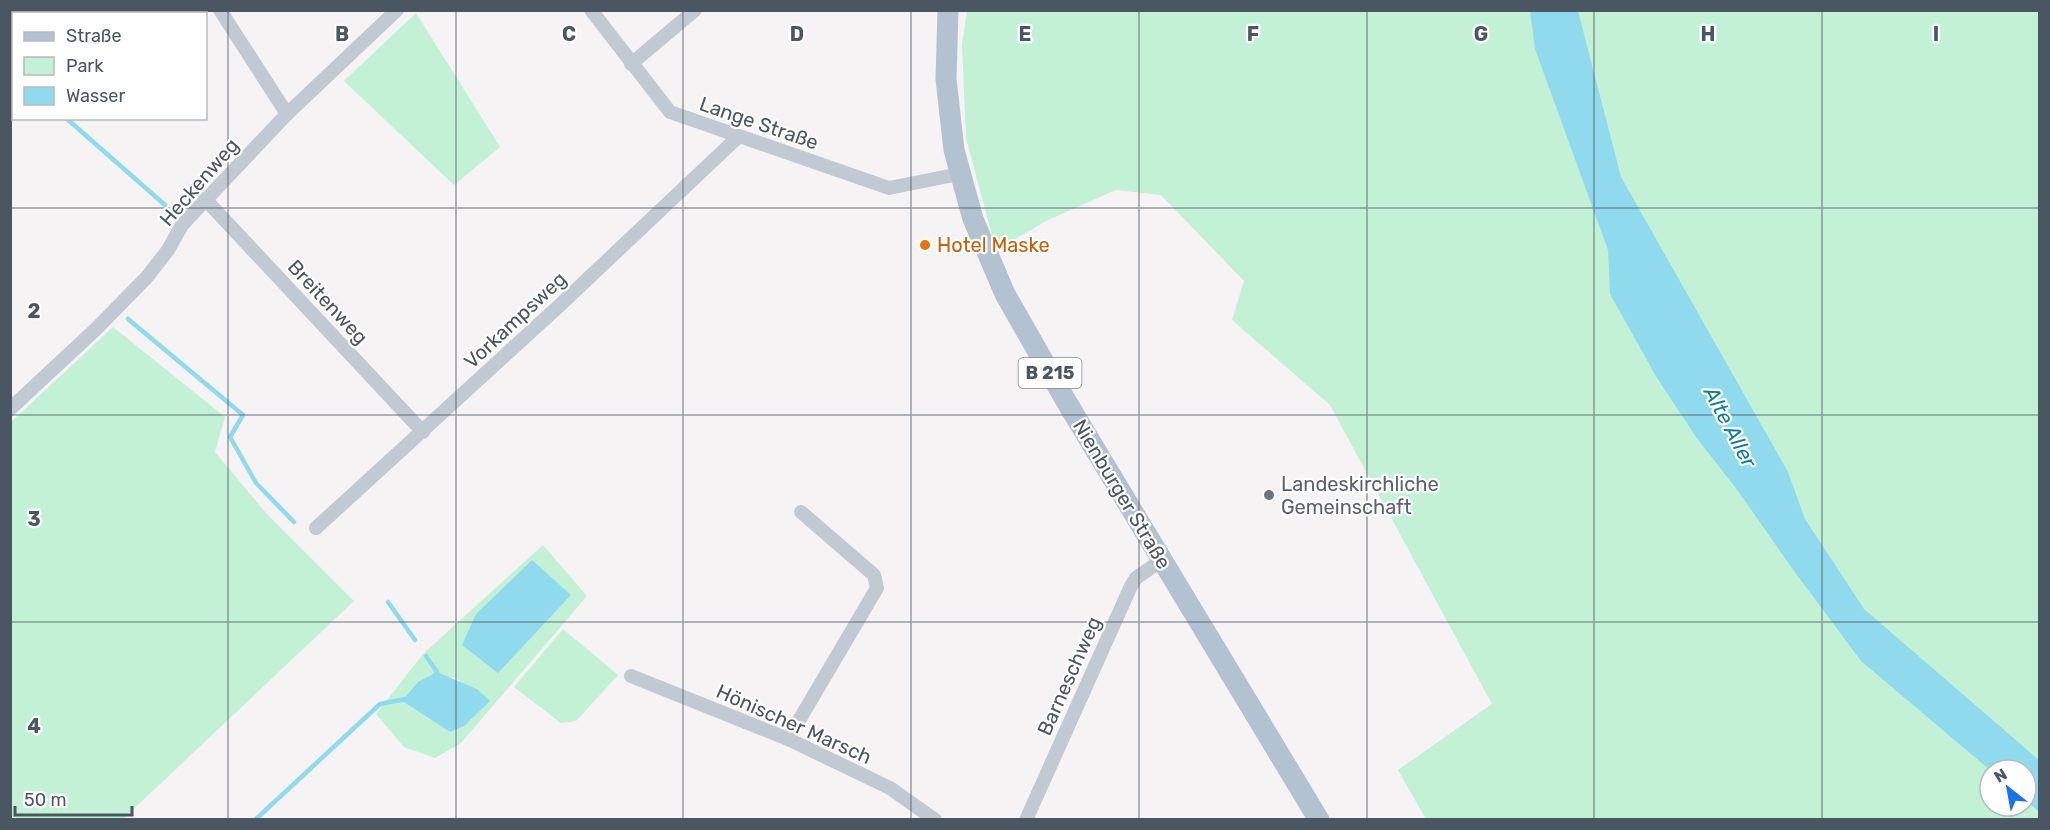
<svg xmlns="http://www.w3.org/2000/svg" width="2050" height="830" font-family="Rubik,sans-serif">
	<rect width="100%" height="100%" fill="#f5f3f3"/>
	<g fill="#c3f1d5" fill-rule="evenodd">
		<path d="M967,11H2039V819H1426L1398,770L1492,704L1330,405L1232,320L1244,281L1161,195L1116,190L1048,220L996,250L966,138L962,44ZM1990,770H2026V806H1990Z"/>
		<path d="M416,13L500,147L454,185L344,81Z"/>
		<path d="M113,327L225,417L215,452L266,513L354,601L123,819H11V422Z"/>
		<path d="M543,545L587,596L461,743L435,758L404,747L376,714L423,654ZM453,677L466,685L477,689L464,726L450,732L402,701Z"/>
		<path d="M563,629L618,675L576,721L561,723L514,687Z"/>
	</g>
	<g fill="#90daee">
		<path d="M1530,11H1578L1621,177L1788,472L1805,519L1864,609L2039,760V812L2026,800V770H1990L1861,661L1794,571L1738,491L1696,437L1657,378L1610,294L1608,250L1535,49Z"/>
		<path d="M532,560L571,595L498,673L462,645L476,614Z"/>
		<path d="M437,672L477,689L490,701L464,726L450,732L402,701L418,682Z"/>
	</g>
	<g fill="none" stroke-linecap="round" stroke-linejoin="round">
		<g stroke="#90daee" stroke-width="4.5">
			<path d="M10,72L14,74"/>
			<path d="M66,118L165,205"/>
			<path d="M128,319L243,415L230,437L256,483L294,522"/>
			<path d="M388,602L415,640"/>
			<path d="M426,656L437,672L435,676"/>
			<path d="M255,820L380,704L406,699"/>
		</g>
		<g stroke="#c1cad2" stroke-width="14">
			<path d="M220,10L287,114"/>
			<path d="M591,10L670,112L889,188L959,174"/>
			<path d="M72,14L75,10"/>
			<path d="M631,64L695,10"/>
			<path d="M205,199L423,432"/>
			<path d="M10,409L96,329L147,277L168,250L182,225L287,114L397,10"/>
			<path d="M316,528L560,305L738,137"/>
			<path d="M631,676L788,739L890,788L935,820"/>
			<path d="M788,739L877,588L874,575L801,512"/>
			<path d="M1026,820L1131,586L1136,578L1162,560"/>
		</g>
		<path stroke="#b3c2d1" stroke-width="21" d="M948,10L946,79L954,150L973,219L1005,294L1066,401L1319,820"/>
	</g>
	<path fill="none" stroke="#4a5661" stroke-width="1.5" stroke-opacity="0.55" d="M228,10V820M456,10V820M683,10V820M911,10V820M1139,10V820M1367,10V820M1594,10V820M1822,10V820M10,208H2040M10,415H2040M10,622H2040"/>
	<circle fill="#e8710a" stroke="#fff" stroke-width="2" cx="925" cy="245" r="6"/>
	<circle fill="#6b7280" stroke="#fff" stroke-width="2" cx="1269" cy="495" r="6"/>
	<g text-anchor="middle" stroke-width="4.5" stroke-linejoin="round" paint-order="stroke">
		<rect fill="#fff" stroke="#808990" stroke-width="1.5" x="1018.5" y="358" width="63" height="30" rx="4.5"/>
		<g font-size="18" font-weight="bold" fill="#4a5661">
			<text x="1050" y="379">B 215</text>
		</g>
		<g font-size="20" fill="#4a5661" stroke="#fff">
			<text transform="translate(759 123) rotate(19)" y="7">Lange Straße</text>
			<text transform="translate(199 182) rotate(-49)" y="7">Heckenweg</text>
			<text transform="translate(328 302) rotate(47)" y="7">Breitenweg</text>
			<text transform="translate(515 320) rotate(-43)" y="7">Vorkampsweg</text>
			<text transform="translate(1122 494) rotate(59)" y="7">Nienburger Straße</text>
			<text transform="translate(1069 676) rotate(-66)" y="7">Barneschweg</text>
			<text transform="translate(794 724) rotate(24)" y="7">Hönischer Marsch</text>
		</g>
		<g font-size="20" fill="#c56008" stroke="#fff" text-anchor="start">
			<text x="937" y="252">Hotel Maske</text>
		</g>
		<g font-size="20" fill="#5b616d" stroke="#fff" text-anchor="start">
			<text x="1281" y="491">Landeskirchliche<tspan x="1281" dy="23">Gemeinschaft</tspan></text>
		</g>
		<g font-size="21" font-style="italic" fill="#0c7c9b" stroke="#fff">
			<text transform="translate(1730 427) rotate(62)" y="7">Alte Aller</text>
		</g>
	</g>
	<g font-size="20" text-anchor="middle" font-weight="bold" fill="#4a5661" stroke="#fff" stroke-width="4.5" stroke-linejoin="round" paint-order="stroke">
		<text x="342" y="41">B</text>
		<text x="569" y="41">C</text>
		<text x="797" y="41">D</text>
		<text x="1025" y="41">E</text>
		<text x="1253" y="41">F</text>
		<text x="1481" y="41">G</text>
		<text x="1708" y="41">H</text>
		<text x="1936" y="41">I</text>
		<text x="34" y="318">2</text>
		<text x="34" y="526">3</text>
		<text x="34" y="733">4</text>
	</g>
	<rect width="2050" height="830" fill="none" stroke="#4a5661" stroke-width="24"/>
	<rect x="12" y="12" width="195" height="108" fill="#ffffff" stroke="#b7bbc0" stroke-width="1.5"/>
	<rect x="24" y="32" width="30" height="9" fill="#b3c2d1" stroke="#b7bbc0" stroke-width="1.5"/>
	<text x="66" y="42" font-size="18" fill="#4a5661">Straße</text>
	<rect x="24" y="57" width="30" height="18" fill="#c3f1d5" stroke="#b7bbc0" stroke-width="1.5"/>
	<text x="66" y="72" font-size="18" fill="#4a5661">Park</text>
	<rect x="24" y="87" width="30" height="18" fill="#90daee" stroke="#b7bbc0" stroke-width="1.5"/>
	<text x="66" y="102" font-size="18" fill="#4a5661">Wasser</text>
	<g transform="translate(2008 788) rotate(329)"><circle r="28" fill="#ffffff" stroke="#b7bbc0" stroke-width="1.5"/>
	<path d="M0-4.5L10 22L0 15L-10 22Z" fill="#1a73e8"/>
	<text y="-9" font-size="16" font-weight="bold" text-anchor="middle" fill="#4a5661">N</text>
	</g>
	<path d="M15 806v9h117v-9" fill="none" stroke="#4a5661" stroke-width="3"/>
	<text x="24" y="806" font-size="18" fill="#4a5661" stroke="#ffffff" stroke-width="4.5" paint-order="stroke">50 m</text>
</svg>
